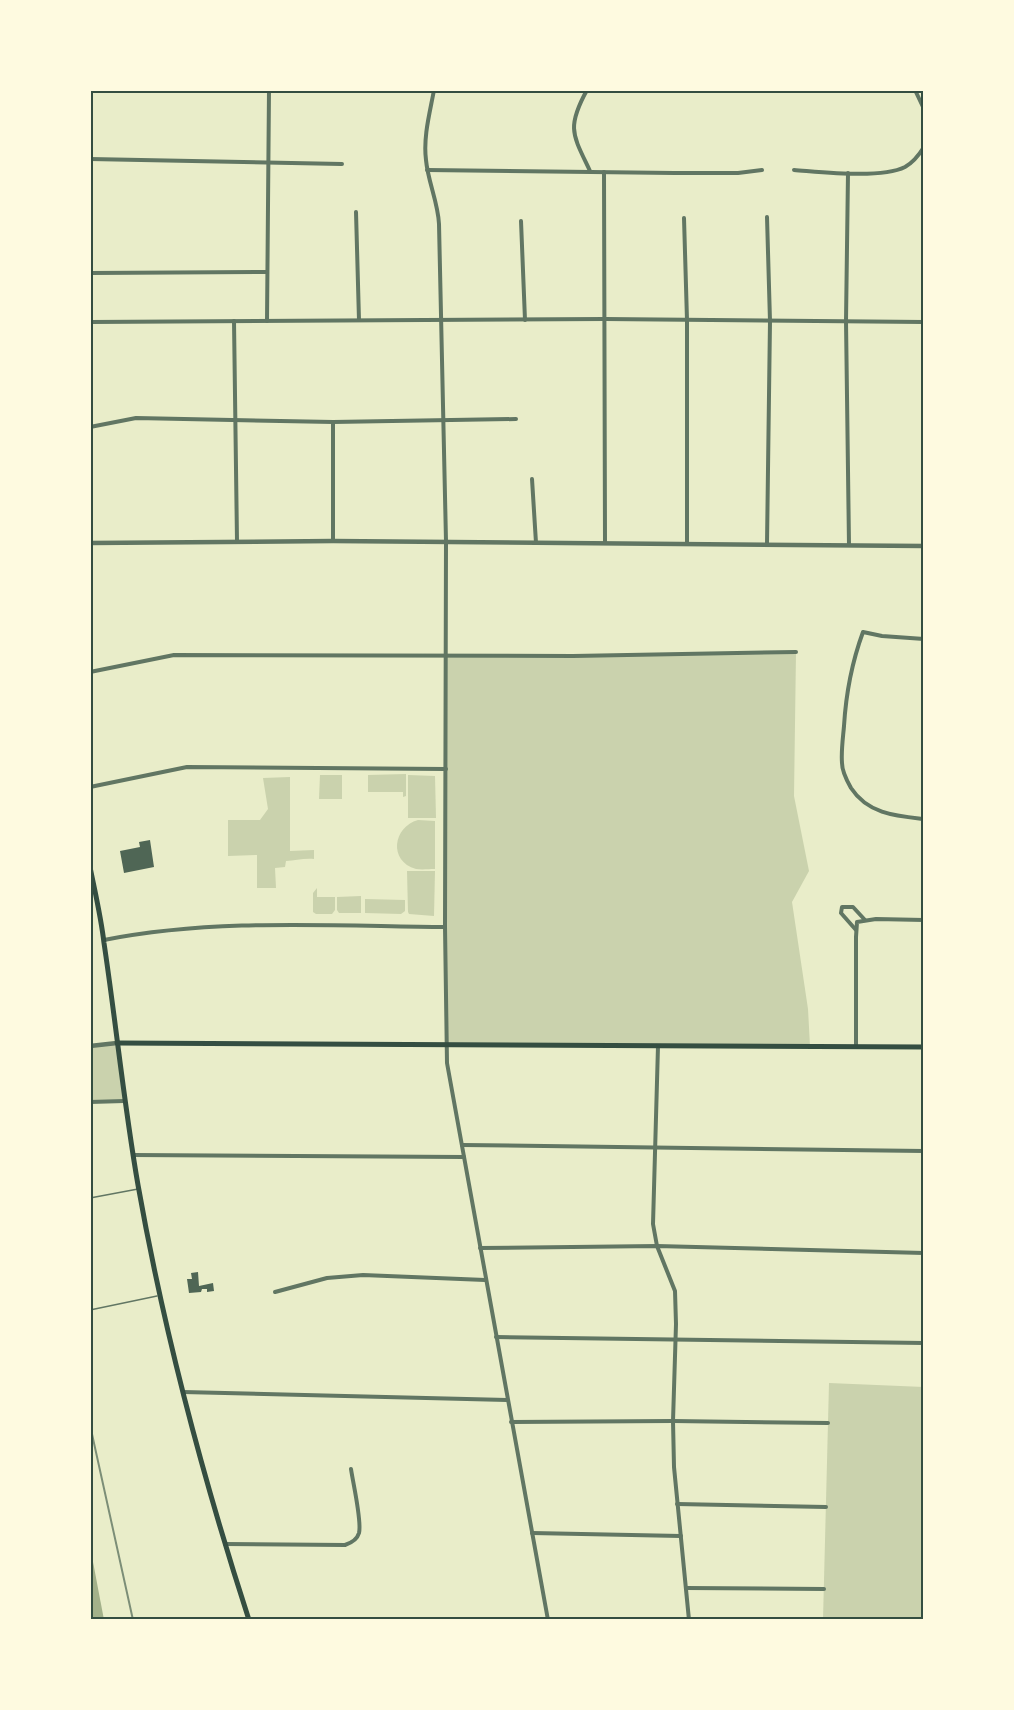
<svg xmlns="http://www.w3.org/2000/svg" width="1014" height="1710" font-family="Jost,sans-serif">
	<rect width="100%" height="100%" fill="#e9edc9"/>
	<g fill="#cad2ad">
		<path d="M796,652L794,796L809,871L792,902L808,1009L810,1046L448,1045L445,927L446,656Z"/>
		<path d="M406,774V796L403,797V792H368V775Z"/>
		<path d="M320,775H342V799H319Z"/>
		<path d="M408,775L435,776L436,818H408Z"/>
		<path d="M290,777V851L314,850V859C303,858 295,861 286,861L285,867L275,868L276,888H257V855L228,856V820H260L268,809L263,778Z"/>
		<path d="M418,820L435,821V869C429,869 422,870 416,869C388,861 393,827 418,820Z"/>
		<path d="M407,871H435L434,916L409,914L408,912Z"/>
		<path d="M317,888V897H335V910L332,914H316L313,912V893Z"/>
		<path d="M361,896V913H339L337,910V897Z"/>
		<path d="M365,899L405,900V911L401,914L365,913Z"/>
		<path d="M117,1043L124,1101L90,1102V1046Z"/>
		<path d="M829,1383L924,1387V1620H823Z"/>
	</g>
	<path fill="#a3b18a" d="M90,1546L104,1620H90Z"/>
	<g fill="#4f6655">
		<path d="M150,840L154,867L124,873L120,851L140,847L139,842Z"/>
		<path d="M198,1272L199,1286L213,1283L214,1291L207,1292V1289H202L201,1292L189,1293L187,1279H192L191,1273Z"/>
	</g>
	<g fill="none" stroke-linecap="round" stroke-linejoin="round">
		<g stroke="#617663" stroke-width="1.5">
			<path d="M90,1198L138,1189"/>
			<path d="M90,1310L157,1296"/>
		</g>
		<g stroke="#617663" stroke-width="4">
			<path d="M434,90C430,112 423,137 426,160C428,182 438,202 439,224L446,541L445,927L447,1063L548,1620"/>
			<path d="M587,90C566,128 573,135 590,171"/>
			<path d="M915,90L924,109"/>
			<path d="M90,159L342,164"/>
			<path d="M427,170L674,173H738L762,170"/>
			<path d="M794,170C822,172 881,179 905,167C914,162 919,155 924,147"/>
			<path d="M604,172L605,543"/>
			<path d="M848,173L846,321L849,545"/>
			<path d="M356,212L359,320"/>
			<path d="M767,217L770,321L767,544"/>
			<path d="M684,218L687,320V543"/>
			<path d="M521,221L525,320"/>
			<path d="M90,273L266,272"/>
			<path d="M234,321L237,541"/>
			<path d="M267,321L269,90"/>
			<path d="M90,322L605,319L924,322"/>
			<path d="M333,422V541"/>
			<path d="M90,427L136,418L333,422L516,419"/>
			<path d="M532,479L536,543"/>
			<path d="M924,639L882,636L863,632C852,662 846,693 844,726C843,738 841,751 842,763C842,772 847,781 851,788C868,814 896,816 924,819"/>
			<path d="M90,672L174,655L573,656L796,652"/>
			<path d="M90,787L187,767L446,769"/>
			<path d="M856,930L841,913L842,907H853L865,920"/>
			<path d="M104,940C216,918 332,926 445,927"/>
			<path d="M658,1046L653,1224L657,1246L675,1291L676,1324L673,1421L674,1467L689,1620"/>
			<path d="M856,1046V937L857,922L876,919L924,920"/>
			<path d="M90,1102L124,1101"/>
			<path d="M462,1145L924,1151"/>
			<path d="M133,1155L464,1157"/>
			<path d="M480,1248L657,1246L924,1253"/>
			<path d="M275,1292L327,1278L363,1275L485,1280"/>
			<path d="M496,1337L924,1343"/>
			<path d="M183,1392L507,1400"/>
			<path d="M511,1422L673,1421L828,1423"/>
			<path d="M677,1504L826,1507"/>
			<path d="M532,1533L681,1536"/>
			<path d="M225,1544L345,1545C351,1543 357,1540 359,1533C362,1521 353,1483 351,1469"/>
			<path d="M686,1588L824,1589"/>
		</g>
		<g stroke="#617663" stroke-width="4.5">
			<path d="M90,543L333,541L924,546"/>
			<path d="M90,1046L117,1043"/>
		</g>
		<g stroke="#344e41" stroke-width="5">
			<path d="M90,867C95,892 101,917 104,943C116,1023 124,1105 138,1185C164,1332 203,1478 249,1620"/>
			<path d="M117,1043L924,1047"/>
		</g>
		<path stroke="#7c8e77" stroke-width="2" d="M90,1425L133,1620"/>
	</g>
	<rect width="1014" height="1710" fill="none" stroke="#fefae0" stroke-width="183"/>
	<rect x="92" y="92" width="830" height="1526" fill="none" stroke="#344e41" stroke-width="2"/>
</svg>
